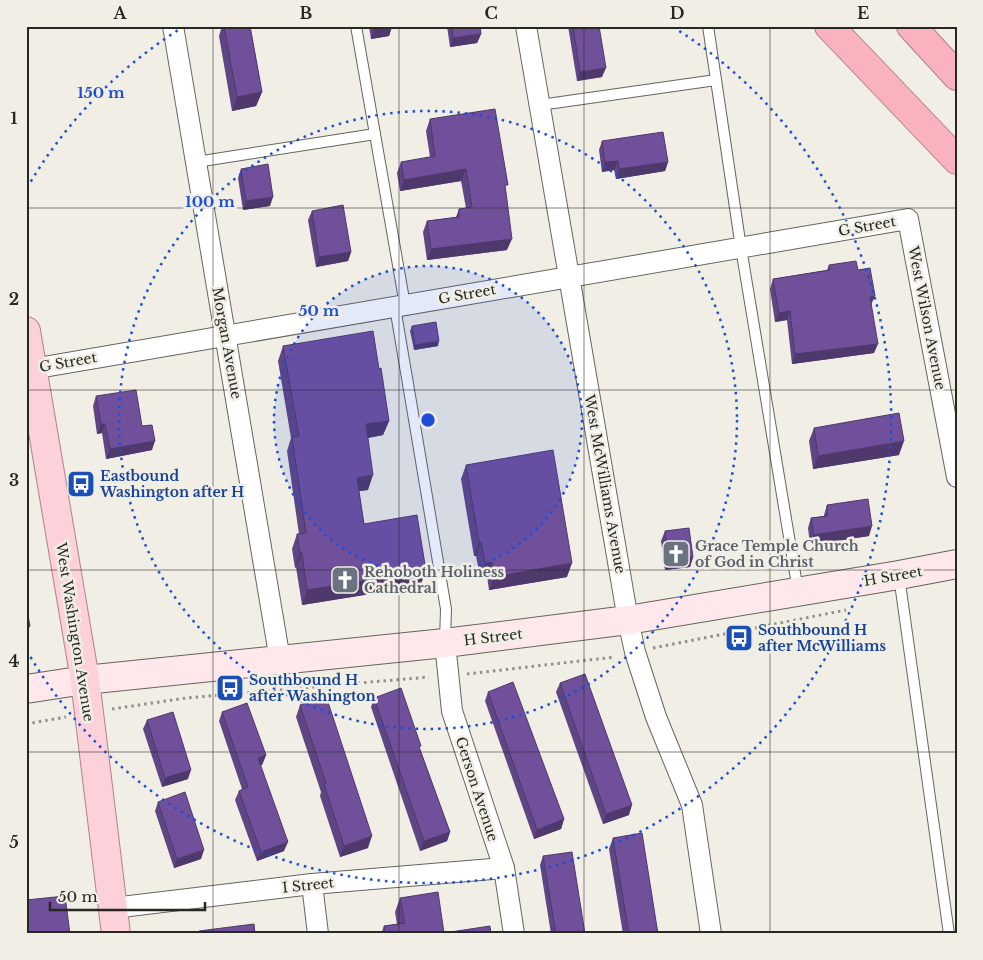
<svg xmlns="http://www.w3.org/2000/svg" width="983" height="960" font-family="'Libre Baskerville',serif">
	<rect width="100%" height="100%" fill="#f0eee5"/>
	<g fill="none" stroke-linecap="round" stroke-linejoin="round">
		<defs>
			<g id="lane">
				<path d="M356,26L405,305"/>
				<path d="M708,26L741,248L798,591"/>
				<path d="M540,105L716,80"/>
				<path d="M196,162L375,134"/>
				<path d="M395,307L446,609L445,642"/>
				<path d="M899,576L949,934"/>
			</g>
			<g id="street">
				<path d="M173,26L280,660"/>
				<path d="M526,26L628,620L635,652L656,717L692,805L711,934"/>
				<path d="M26,370L908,219L957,477"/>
				<path d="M445,643L452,711L504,868L514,934"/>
				<path d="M312,884L318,934"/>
				<path d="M113,908L312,884L504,868"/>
			</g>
			<path id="secondary" d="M26,689L85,680L445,643L628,620L899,575L957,564"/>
			<path id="primary" d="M26,331L85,680L116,934"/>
			<g id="highway">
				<path d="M829,26L957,160"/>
				<path d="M911,26L957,76"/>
			</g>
		</defs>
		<use href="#lane" stroke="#66655d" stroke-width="12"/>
		<use href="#street" stroke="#66655d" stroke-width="22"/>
		<use href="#secondary" stroke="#66655d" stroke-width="30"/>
		<use href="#primary" stroke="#b18188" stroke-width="30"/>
		<use href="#highway" stroke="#b18188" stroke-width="30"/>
		<g stroke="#919089" stroke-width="3" stroke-dasharray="2.5 4" stroke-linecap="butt">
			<path d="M653,648L846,610"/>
			<path d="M467,674L615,657"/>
			<path d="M112,709L186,698L429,677"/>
			<path d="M26,724L66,717"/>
		</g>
		<use href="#lane" stroke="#fff" stroke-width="10"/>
		<use href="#street" stroke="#fff" stroke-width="20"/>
		<use href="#secondary" stroke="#fee8ec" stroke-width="28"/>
		<use href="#primary" stroke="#fdd1d9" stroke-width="28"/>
		<use href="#highway" stroke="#fbb2bf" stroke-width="28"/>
	</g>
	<g fill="#604585">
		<path d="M222,26H250L262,92L256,106L232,111L219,36Z"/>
		<path d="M369,26H392L389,36L371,39Z"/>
		<path d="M447,26H480L481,34L477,43L450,47Z"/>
		<path d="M568,26H599L602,77L577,81Z"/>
		<path d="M430,119L506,191L507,250L427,260L423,232L427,221L456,217L459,209L466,208L461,181L400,191L397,173L401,162L430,157L426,131Z"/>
		<path d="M602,141L668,162L665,171L616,179L614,170L602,172L599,150Z"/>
		<path d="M241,169L270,206L243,210L238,178Z"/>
		<path d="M312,211L351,252L348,261L316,267L308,220Z"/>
		<path d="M829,265L858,270L871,305L874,353L792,364L787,320L775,322L770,289L773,279L827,270Z"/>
		<path d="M412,326L438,346L414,350L410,331Z"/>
		<path d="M283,346L389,421L383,435L368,438V490L359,491L364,524L426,571L420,586L302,605L296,567L295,568L292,549L297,534H299L287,451L291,438L278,361Z"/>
		<path d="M96,396L142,426L152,450L106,459L102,433L97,434L93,406Z"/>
		<path d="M814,428L899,455L813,469L809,441Z"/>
		<path d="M466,465L567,577L489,590L487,576L480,577L476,556H474L461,479Z"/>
		<path d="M827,505L869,536L810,545L808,528L811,518L824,516V515Z"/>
		<path d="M665,531L693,557L690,567L665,570L661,541Z"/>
		<path d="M560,683L629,815L603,824L556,692Z"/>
		<path d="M488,692L564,819L561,829L534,839L485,701Z"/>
		<path d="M374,698L420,749L450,832L447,841L420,851L371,707Z"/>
		<path d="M300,705L368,848L340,857L320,796L321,792L296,717Z"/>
		<path d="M222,712L266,755L262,765L260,766L284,851L257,861L235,800L239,791L242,789L219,721Z"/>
		<path d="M147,720L188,779L162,787L143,729Z"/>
		<path d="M158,802L201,859L174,868L155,811Z"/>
		<path d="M613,838L658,934H623L609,849Z"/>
		<path d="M543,856L585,934H551L540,865Z"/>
		<path d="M400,898L444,933L491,934H381L384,926L397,924L395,912Z"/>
	</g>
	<g fill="#4e386c">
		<path d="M392,27L389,36L371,39L374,30Z"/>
		<path d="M481,34L477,43L450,47L453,38Z"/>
		<path d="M606,68L602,77L577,81L580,72Z"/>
		<path d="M262,92L256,106L232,111L237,97Z"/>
		<path d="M618,161L614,170L602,172L605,162Z"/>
		<path d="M668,162L665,171L616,179L619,169Z"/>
		<path d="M466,169L461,181L400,191L404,180Z"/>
		<path d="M273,197L270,206L243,210L246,201Z"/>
		<path d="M512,239L507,250L427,260L431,249Z"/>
		<path d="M351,252L348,261L316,267L319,257Z"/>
		<path d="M875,296L871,305L870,297Z"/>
		<path d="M790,311L787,320L775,322L779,313Z"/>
		<path d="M439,341L438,346L414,350L415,345Z"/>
		<path d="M878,344L874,353L792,364L795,354Z"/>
		<path d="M389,421L383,435L361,439L366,424Z"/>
		<path d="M101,424H105L102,433L97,434Z"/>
		<path d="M155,441L152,450L106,459L110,449Z"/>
		<path d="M904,441L899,455L813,469L818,456Z"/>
		<path d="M373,475L368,490L352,492L357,478Z"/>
		<path d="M872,526L869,536L810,545L814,535Z"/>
		<path d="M479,542H481L476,556H474Z"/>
		<path d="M300,553H302L296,567L295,568Z"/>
		<path d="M693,557L690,567L665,570L669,561Z"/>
		<path d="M492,562L487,576L480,577L485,563Z"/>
		<path d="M572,563L567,577L489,590L494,577Z"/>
		<path d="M426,571L420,586L302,605L307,590Z"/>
		<path d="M26,626H30L26,635Z"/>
		<path d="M266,755L262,765L254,768L258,758Z"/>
		<path d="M191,770L188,779L162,787L165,778Z"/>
		<path d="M632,805L629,815L603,824L606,814Z"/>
		<path d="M564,819L561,829L534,839L537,830Z"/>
		<path d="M450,832L447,841L420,851L424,841Z"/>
		<path d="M372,836L368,848L340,857L344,846Z"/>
		<path d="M288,842L284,851L257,861L261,852Z"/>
		<path d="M204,850L201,859L174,868L177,859Z"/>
	</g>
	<g fill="#70509b" stroke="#4e386c">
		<path d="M224,26H250L262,92L237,97Z"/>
		<path d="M374,26H392V27L374,30Z"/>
		<path d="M452,26H480L481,34L453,38Z"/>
		<path d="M573,26H599L606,68L580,72Z"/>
		<path d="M495,109L508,185H505L512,239L431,249L427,221L459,217V209L472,207L466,169L404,180L401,162L435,156L430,119Z"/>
		<path d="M663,132L668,162L619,169L618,161L605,162L602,141Z"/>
		<path d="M268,164L273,197L246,201L241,169Z"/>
		<path d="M343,205L351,252L319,257L312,211Z"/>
		<path d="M856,261L858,270L870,268L875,296L870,297L878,344L795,354L790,311L779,313L773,279L830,270L829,265Z"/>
		<path d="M436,322L439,341L415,345L412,326Z"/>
		<path d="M373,331L379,369L381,368L389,421L366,424L373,475L357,478L364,524L417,515L426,571L307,590L302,553H300L297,534L306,533L292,437L299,436L283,346Z"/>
		<path d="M136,390L142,426L152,425L155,441L110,449L105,424H101L96,396Z"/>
		<path d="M899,413L904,441L818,456L814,428Z"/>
		<path d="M553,450L572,563L494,577L492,562L485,563L481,542H479L466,465Z"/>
		<path d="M868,499L872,526L814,535L811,518L828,516L827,505Z"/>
		<path d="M689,528L693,557L669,561L665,531Z"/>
		<path d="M26,605L30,626H26Z"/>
		<path d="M585,674L632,805L606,814L560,683Z"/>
		<path d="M513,682L564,819L537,830L488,692Z"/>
		<path d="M401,688L421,746L419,747L450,832L424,841L374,698Z"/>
		<path d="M326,696L372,836L344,846L324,784L326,783L300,705Z"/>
		<path d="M247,703L266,755L258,758L288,842L261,852L239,791L248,787L222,712Z"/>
		<path d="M173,712L191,770L165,778L147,720Z"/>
		<path d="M185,792L204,850L177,859L158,802Z"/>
		<path d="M642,833L658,934H629L613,838Z"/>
		<path d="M572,852L585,934H556L543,856Z"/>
		<path d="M438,892L444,933L490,926L491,934H385L384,926L405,923L400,898Z"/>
		<path d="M65,896L70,934H26V900Z"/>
		<path d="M254,924L255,934H199V931Z"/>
	</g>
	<path fill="none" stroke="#272723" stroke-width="1" stroke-opacity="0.55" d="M213,26V934M399,26V934M584,26V934M770,26V934M26,208H957M26,390H957M26,570H957M26,752H957"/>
	<circle cx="428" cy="420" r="154" fill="#1d4ed8" fill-opacity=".12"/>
	<g fill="none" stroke="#1d4ed8" stroke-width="2.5" stroke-dasharray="2.5 5">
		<circle cx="428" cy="420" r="154"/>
		<circle cx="428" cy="420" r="309"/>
		<path d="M27 188A463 463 0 0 1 183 27M673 27A463 463 0 1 1 27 651"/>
	</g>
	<defs>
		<symbol id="bus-square" viewBox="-11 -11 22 22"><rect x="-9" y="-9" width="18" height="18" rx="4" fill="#1a4fb4" stroke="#f0eee5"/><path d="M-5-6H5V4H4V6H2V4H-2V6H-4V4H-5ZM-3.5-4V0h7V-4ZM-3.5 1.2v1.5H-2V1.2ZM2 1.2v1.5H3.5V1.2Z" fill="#fff"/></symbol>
		<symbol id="church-square" viewBox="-11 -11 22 22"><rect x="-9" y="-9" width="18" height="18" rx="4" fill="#6b7280" stroke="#f0eee5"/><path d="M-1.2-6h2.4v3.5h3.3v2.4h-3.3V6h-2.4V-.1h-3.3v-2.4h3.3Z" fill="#fff"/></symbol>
	</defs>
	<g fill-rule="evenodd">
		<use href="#bus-square" x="65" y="468" width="32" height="32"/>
		<use href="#church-square" x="660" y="538" width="32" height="32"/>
		<use href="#church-square" x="329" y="564" width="32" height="32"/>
		<use href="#bus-square" x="723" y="622" width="32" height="32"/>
		<use href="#bus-square" x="214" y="672" width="32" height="32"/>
	</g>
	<g text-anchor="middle" stroke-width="5" stroke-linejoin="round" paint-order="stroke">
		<g font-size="14" fill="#272723" stroke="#f0eee5">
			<text transform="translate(867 226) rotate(-10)" y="5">G Street</text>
			<text transform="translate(467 294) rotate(-10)" y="5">G Street</text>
			<text transform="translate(927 318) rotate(79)" y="5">West Wilson Avenue</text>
			<text transform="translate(227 343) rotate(80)" y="5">Morgan Avenue</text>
			<text transform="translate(68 362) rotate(-10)" y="5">G Street</text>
			<text transform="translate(605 484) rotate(80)" y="5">West McWilliams Avenue</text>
			<text transform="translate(893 576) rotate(-10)" y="5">H Street</text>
			<text transform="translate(75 632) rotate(81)" y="5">West Washington Avenue</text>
			<text transform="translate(493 637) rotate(-7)" y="5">H Street</text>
			<text transform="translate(477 789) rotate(72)" y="5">Gerson Avenue</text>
			<text transform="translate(308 885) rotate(-6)" y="5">I Street</text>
		</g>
		<g font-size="14" font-weight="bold" fill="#164399" stroke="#f0eee5" text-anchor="start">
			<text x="100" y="481">Eastbound<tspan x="100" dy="16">Washington after H</tspan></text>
			<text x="758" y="635">Southbound H<tspan x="758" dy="16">after McWilliams</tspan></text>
			<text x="249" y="685">Southbound H<tspan x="249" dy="16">after Washington</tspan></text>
		</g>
		<g font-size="14" font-weight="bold" fill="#5b616d" stroke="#f0eee5" text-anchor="start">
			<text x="695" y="551">Grace Temple Church<tspan x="695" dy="16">of God in Christ</tspan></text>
			<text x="364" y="577">Rehoboth Holiness<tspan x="364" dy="16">Cathedral</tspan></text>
		</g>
	</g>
	<circle cx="428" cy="420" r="8" fill="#1d4ed8" stroke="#f0eee5" stroke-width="2.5"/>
	<g font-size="15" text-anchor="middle" font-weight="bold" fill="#1d4ed8" stroke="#f0eee5" stroke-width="5" stroke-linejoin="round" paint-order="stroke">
		<text x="101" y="98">150 m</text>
		<text x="210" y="207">100 m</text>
		<text x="319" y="316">50 m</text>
	</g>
	<rect width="983" height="960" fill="none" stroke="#f0eee5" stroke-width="55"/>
	<path d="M50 902v8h155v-8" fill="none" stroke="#272723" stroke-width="2.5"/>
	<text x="58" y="902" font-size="15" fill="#272723" stroke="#f0eee5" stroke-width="4" paint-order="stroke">50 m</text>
	<rect x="28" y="28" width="928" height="904" fill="none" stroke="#272723" stroke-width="2"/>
	<g font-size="16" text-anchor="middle" font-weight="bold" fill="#272723">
		<text x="120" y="19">A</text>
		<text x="306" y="19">B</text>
		<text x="491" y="19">C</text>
		<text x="677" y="19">D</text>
		<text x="863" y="19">E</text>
		<text x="14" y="124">1</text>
		<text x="14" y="305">2</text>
		<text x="14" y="486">3</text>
		<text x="14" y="667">4</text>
		<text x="14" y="848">5</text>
	</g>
</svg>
